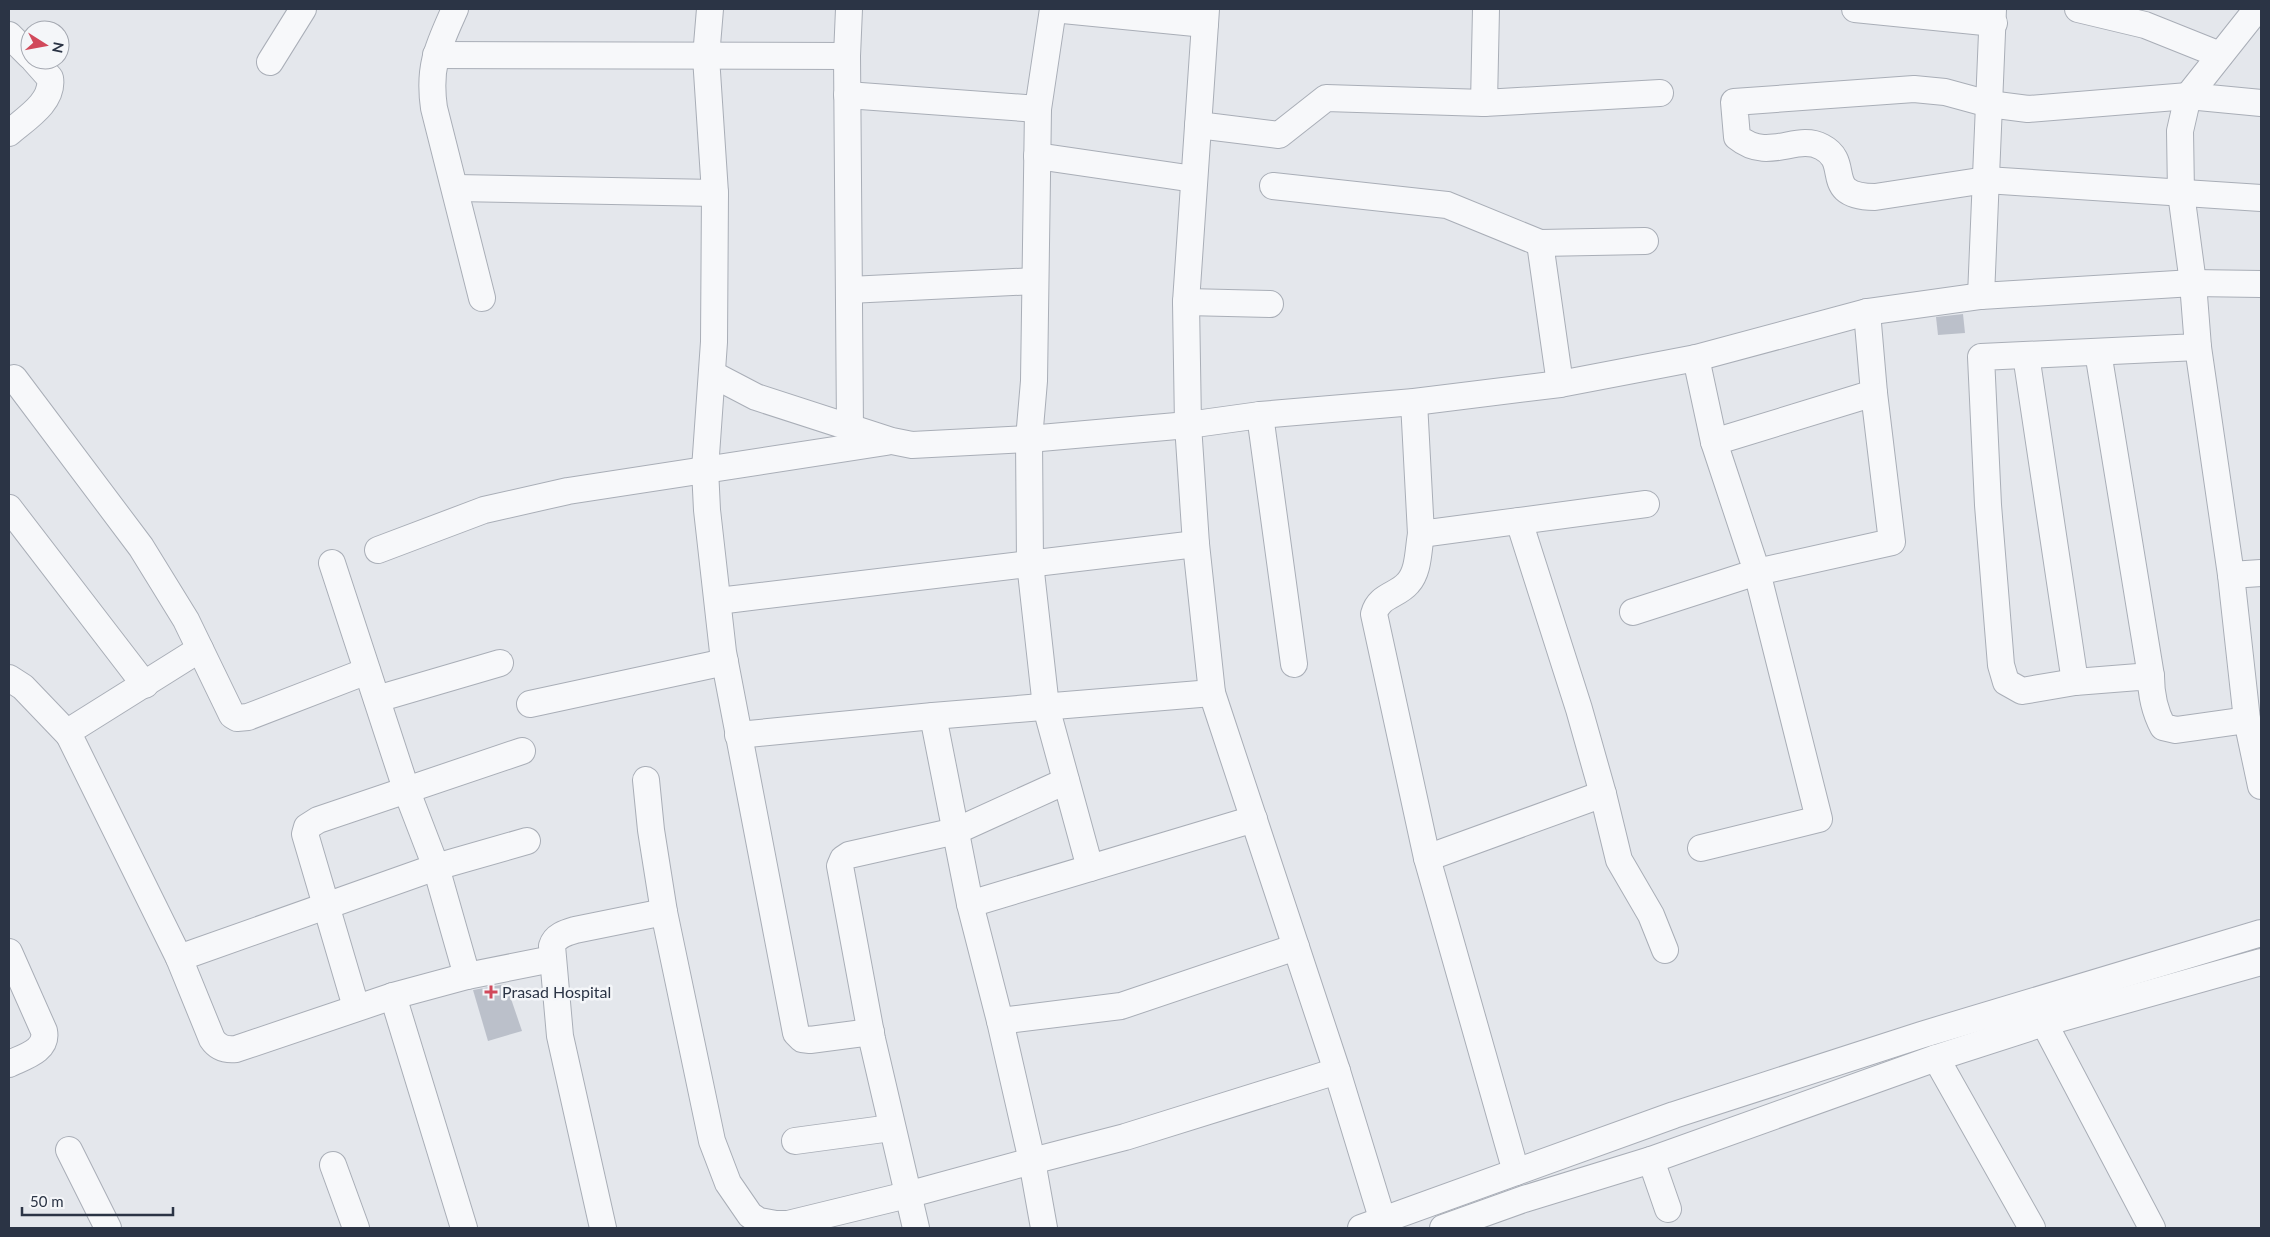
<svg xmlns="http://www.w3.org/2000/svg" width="2270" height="1237" font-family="Lato,sans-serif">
	<rect width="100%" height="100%" fill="#e4e7ec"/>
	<g fill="#bbc0ca">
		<path d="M1963,314L1965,333L1938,335L1936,317Z"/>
		<path d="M506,984L522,1031L488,1041L473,990Z"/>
	</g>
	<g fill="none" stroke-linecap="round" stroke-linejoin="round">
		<defs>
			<g id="minor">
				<path d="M455,9C438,47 428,66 434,108L482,298"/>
				<path d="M710,9L706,57L715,193L714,342L705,469L707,510L723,652L796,1033L802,1039L810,1040L871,1032"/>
				<path d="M1053,9L1038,109L1034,381L1029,439L1030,563L1046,707L1090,868"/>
				<path d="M1053,9L1205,24"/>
				<path d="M1206,9L1186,302L1188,425L1196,544L1212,693L1337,1071L1385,1228"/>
				<path d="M1486,9L1484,103L1660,93"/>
				<path d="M1855,9L1994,23"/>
				<path d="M2078,9L2145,25L2220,55"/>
				<path d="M2257,9L2188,96L2180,131L2181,193L2193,283L2198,347L1981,357L1988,505L2001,665L2006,682L2022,691L2075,682L2151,676C2151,695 2154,710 2163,727L2176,730L2247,720L2261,786"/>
				<path d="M9,35L30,56"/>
				<path d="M436,55L847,56L849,9"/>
				<path d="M847,56L850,428"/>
				<path d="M270,62L303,9"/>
				<path d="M847,95L1038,109"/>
				<path d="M2261,103L2188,96L2028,109L1989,104L1945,92L1914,89L1734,102L1737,137C1769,163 1796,133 1822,147C1853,163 1820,196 1875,197L1986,180L2261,198"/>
				<path d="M1198,125L1279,135L1326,98L1484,103"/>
				<path d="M9,133C25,119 54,102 50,78L34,60"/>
				<path d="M1037,156L1194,179"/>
				<path d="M1273,186L1447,205L1540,243"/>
				<path d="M456,188L715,193"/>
				<path d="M849,290L1035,281"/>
				<path d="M1981,296L1993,9"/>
				<path d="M1186,302L1270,304"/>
				<path d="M2198,347L2231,575L2247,720"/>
				<path d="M2098,352L2151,676"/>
				<path d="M2026,355L2075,682"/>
				<path d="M712,374L756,397L892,441L912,445L1029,439L1188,425L1260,415L1414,402L1560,384L1696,358L1867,312L1981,296L2193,283L2261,284"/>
				<path d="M14,378L141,547L186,620L232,715L237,718L248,717L367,671"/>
				<path d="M1560,384L1540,243L1645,241"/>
				<path d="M1414,402L1421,534L1646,504"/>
				<path d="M1260,415L1294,664"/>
				<path d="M1714,442L1874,393"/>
				<path d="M9,508L145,685"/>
				<path d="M1519,521L1579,709L1603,794L1619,860L1651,915L1665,950"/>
				<path d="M1421,534C1418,550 1419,571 1408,583C1397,596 1379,595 1374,614L1427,858L1516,1172"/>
				<path d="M378,550L484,510L568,491L886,442"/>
				<path d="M332,563L406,789L436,867L467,976"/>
				<path d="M2231,575L2261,573"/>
				<path d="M718,601L1196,544"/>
				<path d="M1633,612L1757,572L1714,442L1696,358"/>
				<path d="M200,649L74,728L69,735L179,958L212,1039C218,1048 226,1050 236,1049L393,996L467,976L552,959"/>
				<path d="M9,678L23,687L69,735"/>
				<path d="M377,699L500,663"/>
				<path d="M530,704L725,662"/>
				<path d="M933,716L970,904"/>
				<path d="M738,735L933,716L1212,693"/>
				<path d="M646,780L651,830L664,912L712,1141L728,1183L750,1215L759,1221L776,1224H788L907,1195L1032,1161L1000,1021L970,904L1254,819"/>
				<path d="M1701,848L1819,819L1757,572L1892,542L1874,393L1867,312"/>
				<path d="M1427,858L1603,794"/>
				<path d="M9,952L44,1031C48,1051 23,1057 9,1064"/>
				<path d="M179,958L436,867L527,841"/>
				<path d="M393,996L464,1228"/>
				<path d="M356,1007L305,834L307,827L318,820L522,751"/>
				<path d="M1000,1021L1121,1006L1296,947"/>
				<path d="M2044,1023L2152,1228"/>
				<path d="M1936,1058L2032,1228"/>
				<path d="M795,1141L891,1128"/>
				<path d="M69,1150L108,1228"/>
				<path d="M1651,1160L1668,1209"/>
				<path d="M333,1165L356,1228"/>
				<path d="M603,1228L560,1036L552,946C555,936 565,933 575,930L664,912"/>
				<path d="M916,1228L872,1039L840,866L843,859L849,855L956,831L1066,781"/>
				<path d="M1044,1228L1032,1161L1125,1137L1337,1071"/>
				<path d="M1361,1228L1674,1115L1921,1035L2261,933"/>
				<path d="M1443,1228L1524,1199L1651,1160L1936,1058L2044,1023L2261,962"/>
			</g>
		</defs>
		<use href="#minor" stroke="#a9aeb7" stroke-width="28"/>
		<use href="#minor" stroke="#f7f8fa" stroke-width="26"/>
	</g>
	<path fill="#d1495b" stroke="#f4f6f9" stroke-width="2" d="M488.5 984.5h5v5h5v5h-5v5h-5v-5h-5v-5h5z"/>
	<g text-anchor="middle" stroke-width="5" stroke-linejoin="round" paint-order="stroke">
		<g font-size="16" fill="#2b3445" stroke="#f4f6f9" text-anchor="start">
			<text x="502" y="998">Prasad Hospital</text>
		</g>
	</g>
	<rect width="2270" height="1237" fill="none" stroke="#2b3445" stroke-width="20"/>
	<g transform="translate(45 45) rotate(101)"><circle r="24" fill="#f4f6f9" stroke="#a4a8b1"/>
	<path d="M0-4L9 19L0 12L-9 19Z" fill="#d1495b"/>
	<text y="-8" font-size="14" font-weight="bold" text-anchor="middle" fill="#2b3445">N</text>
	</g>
	<path d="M22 1207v8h151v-8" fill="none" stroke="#2b3445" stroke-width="2.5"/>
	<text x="30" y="1207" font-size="15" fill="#2b3445" stroke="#f4f6f9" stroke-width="4" paint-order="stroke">50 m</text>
</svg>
